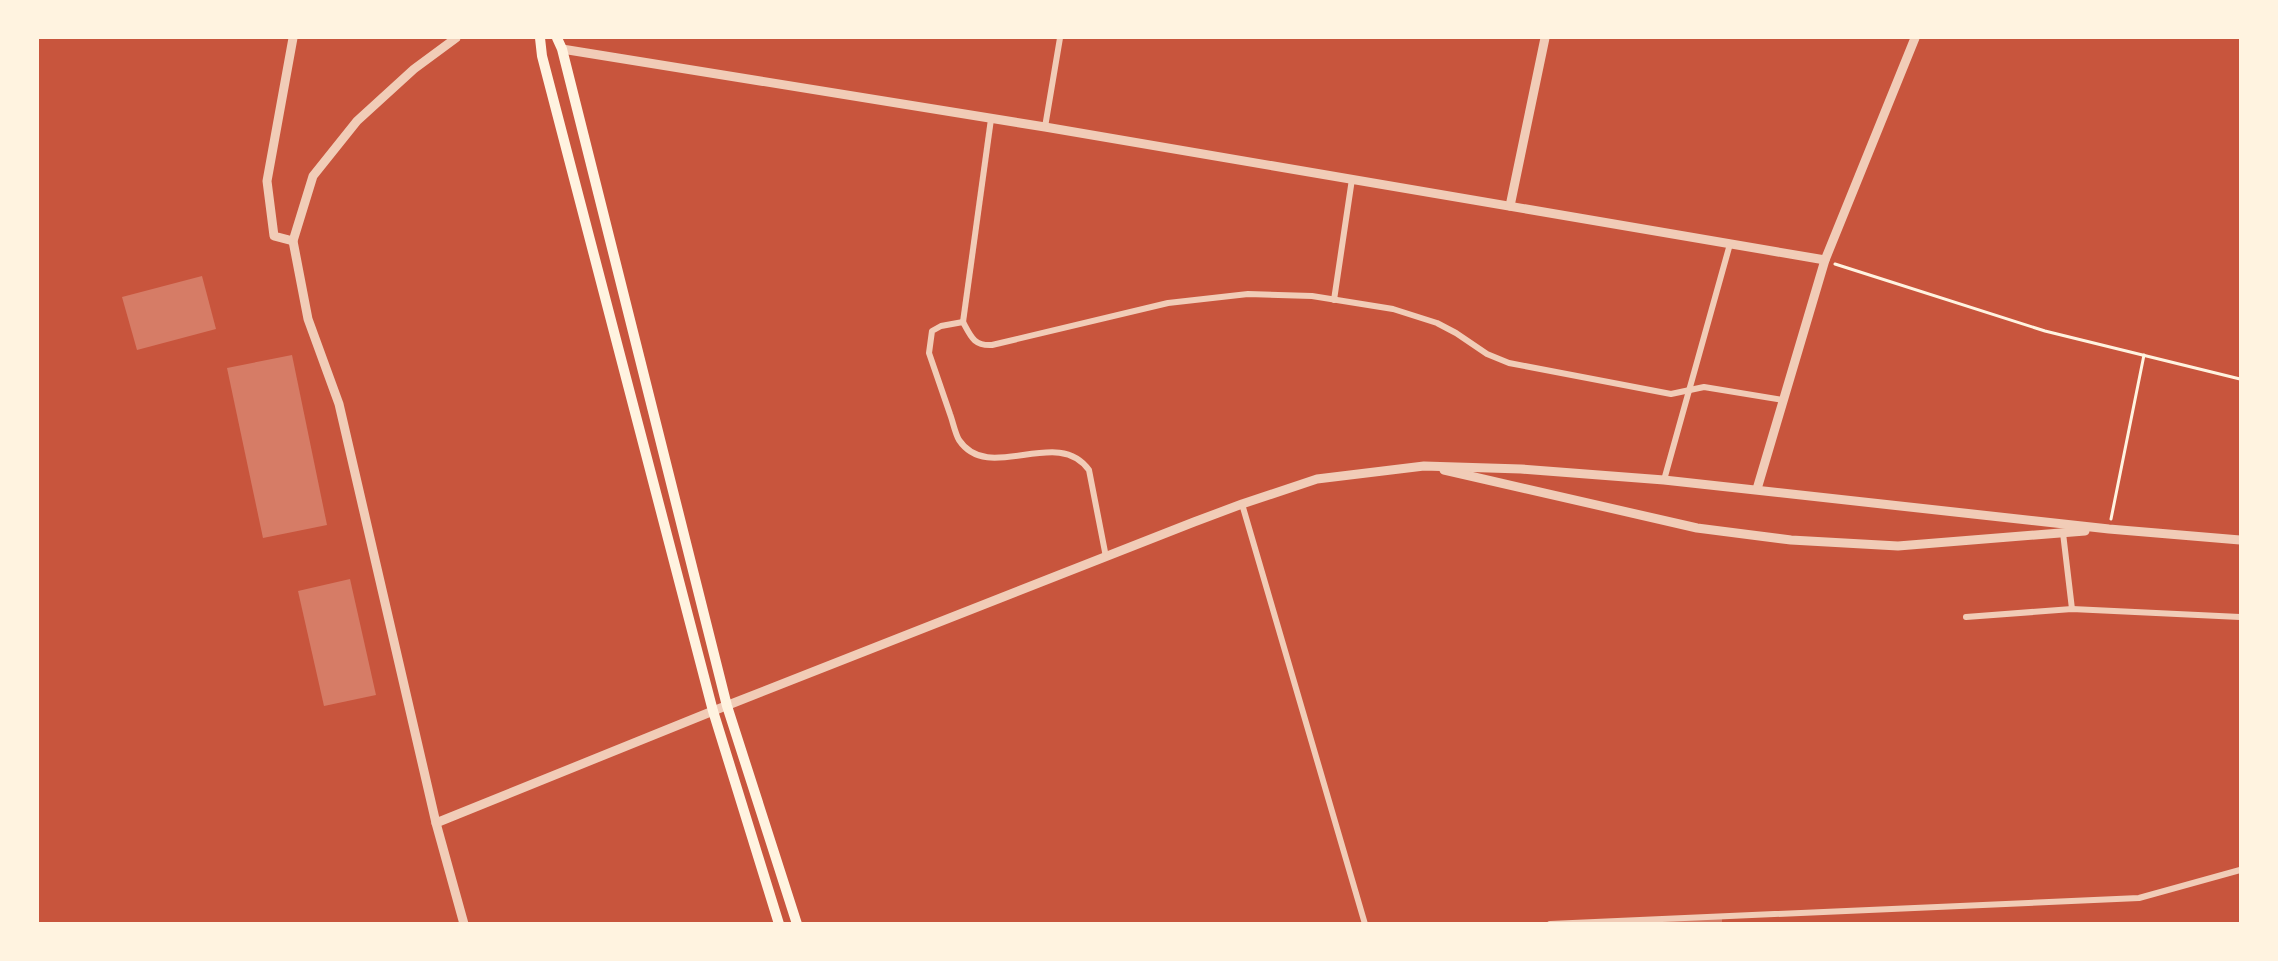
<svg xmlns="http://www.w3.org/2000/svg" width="2278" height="961" font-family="Rubik,sans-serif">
	<rect width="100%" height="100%" fill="#c8553d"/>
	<g fill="#d67c66">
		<path d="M202,276L216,329L137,350L122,297Z"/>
		<path d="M292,355L327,525L263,538L227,368Z"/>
		<path d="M350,579L376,695L324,706L298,591Z"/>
		<path d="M1722,916V924H1593Z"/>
	</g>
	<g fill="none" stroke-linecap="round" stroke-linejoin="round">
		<g stroke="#fff3e0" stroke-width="3">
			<path d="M1835,264L2045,331L2240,379"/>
			<path d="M2111,519L2144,355"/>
		</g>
		<g stroke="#f1ccb7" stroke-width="6">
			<path d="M1045,127L1060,38"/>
			<path d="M1334,300L1352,179"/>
			<path d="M963,322C971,337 974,346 992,345L1168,303L1248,294L1312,296L1393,309L1437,323L1456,333L1487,354L1509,363L1671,394L1704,387L1783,400"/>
			<path d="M963,322L941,326L932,331L929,353C936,373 943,394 950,414C953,422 955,433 959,440C989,485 1057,425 1089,470L1106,557"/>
			<path d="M963,322L991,119"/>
			<path d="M1664,480L1730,244"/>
			<path d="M1242,504L1365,924"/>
			<path d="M2063,533L2072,609"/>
			<path d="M1966,617L2072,609L2240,617"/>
			<path d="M1550,924L2139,898L2240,870"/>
		</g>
		<g stroke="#f1ccb7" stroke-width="9">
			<path d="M293,38L267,181L274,236L293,241"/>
			<path d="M456,38L414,69L357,121L313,176L293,241L308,319L339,404L436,823L464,924"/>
			<path d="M562,49L1045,127L1825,260"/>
			<path d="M1510,206L1545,38"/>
			<path d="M1444,470L1697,528L1791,540L1898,546L2085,531"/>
			<path d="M1757,489L1825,260L1915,38"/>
			<path d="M436,823L713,711L1194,522L1242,504L1317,479L1424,466L1521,469L1664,480L2109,529L2240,540"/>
		</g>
		<g stroke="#fff3e0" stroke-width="10">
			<path d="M540,38L542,56L713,711L779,924"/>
			<path d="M557,38L562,49L727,706L797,924"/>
		</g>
	</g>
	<rect width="2278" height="961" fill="none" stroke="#fff3e0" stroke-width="78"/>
</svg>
